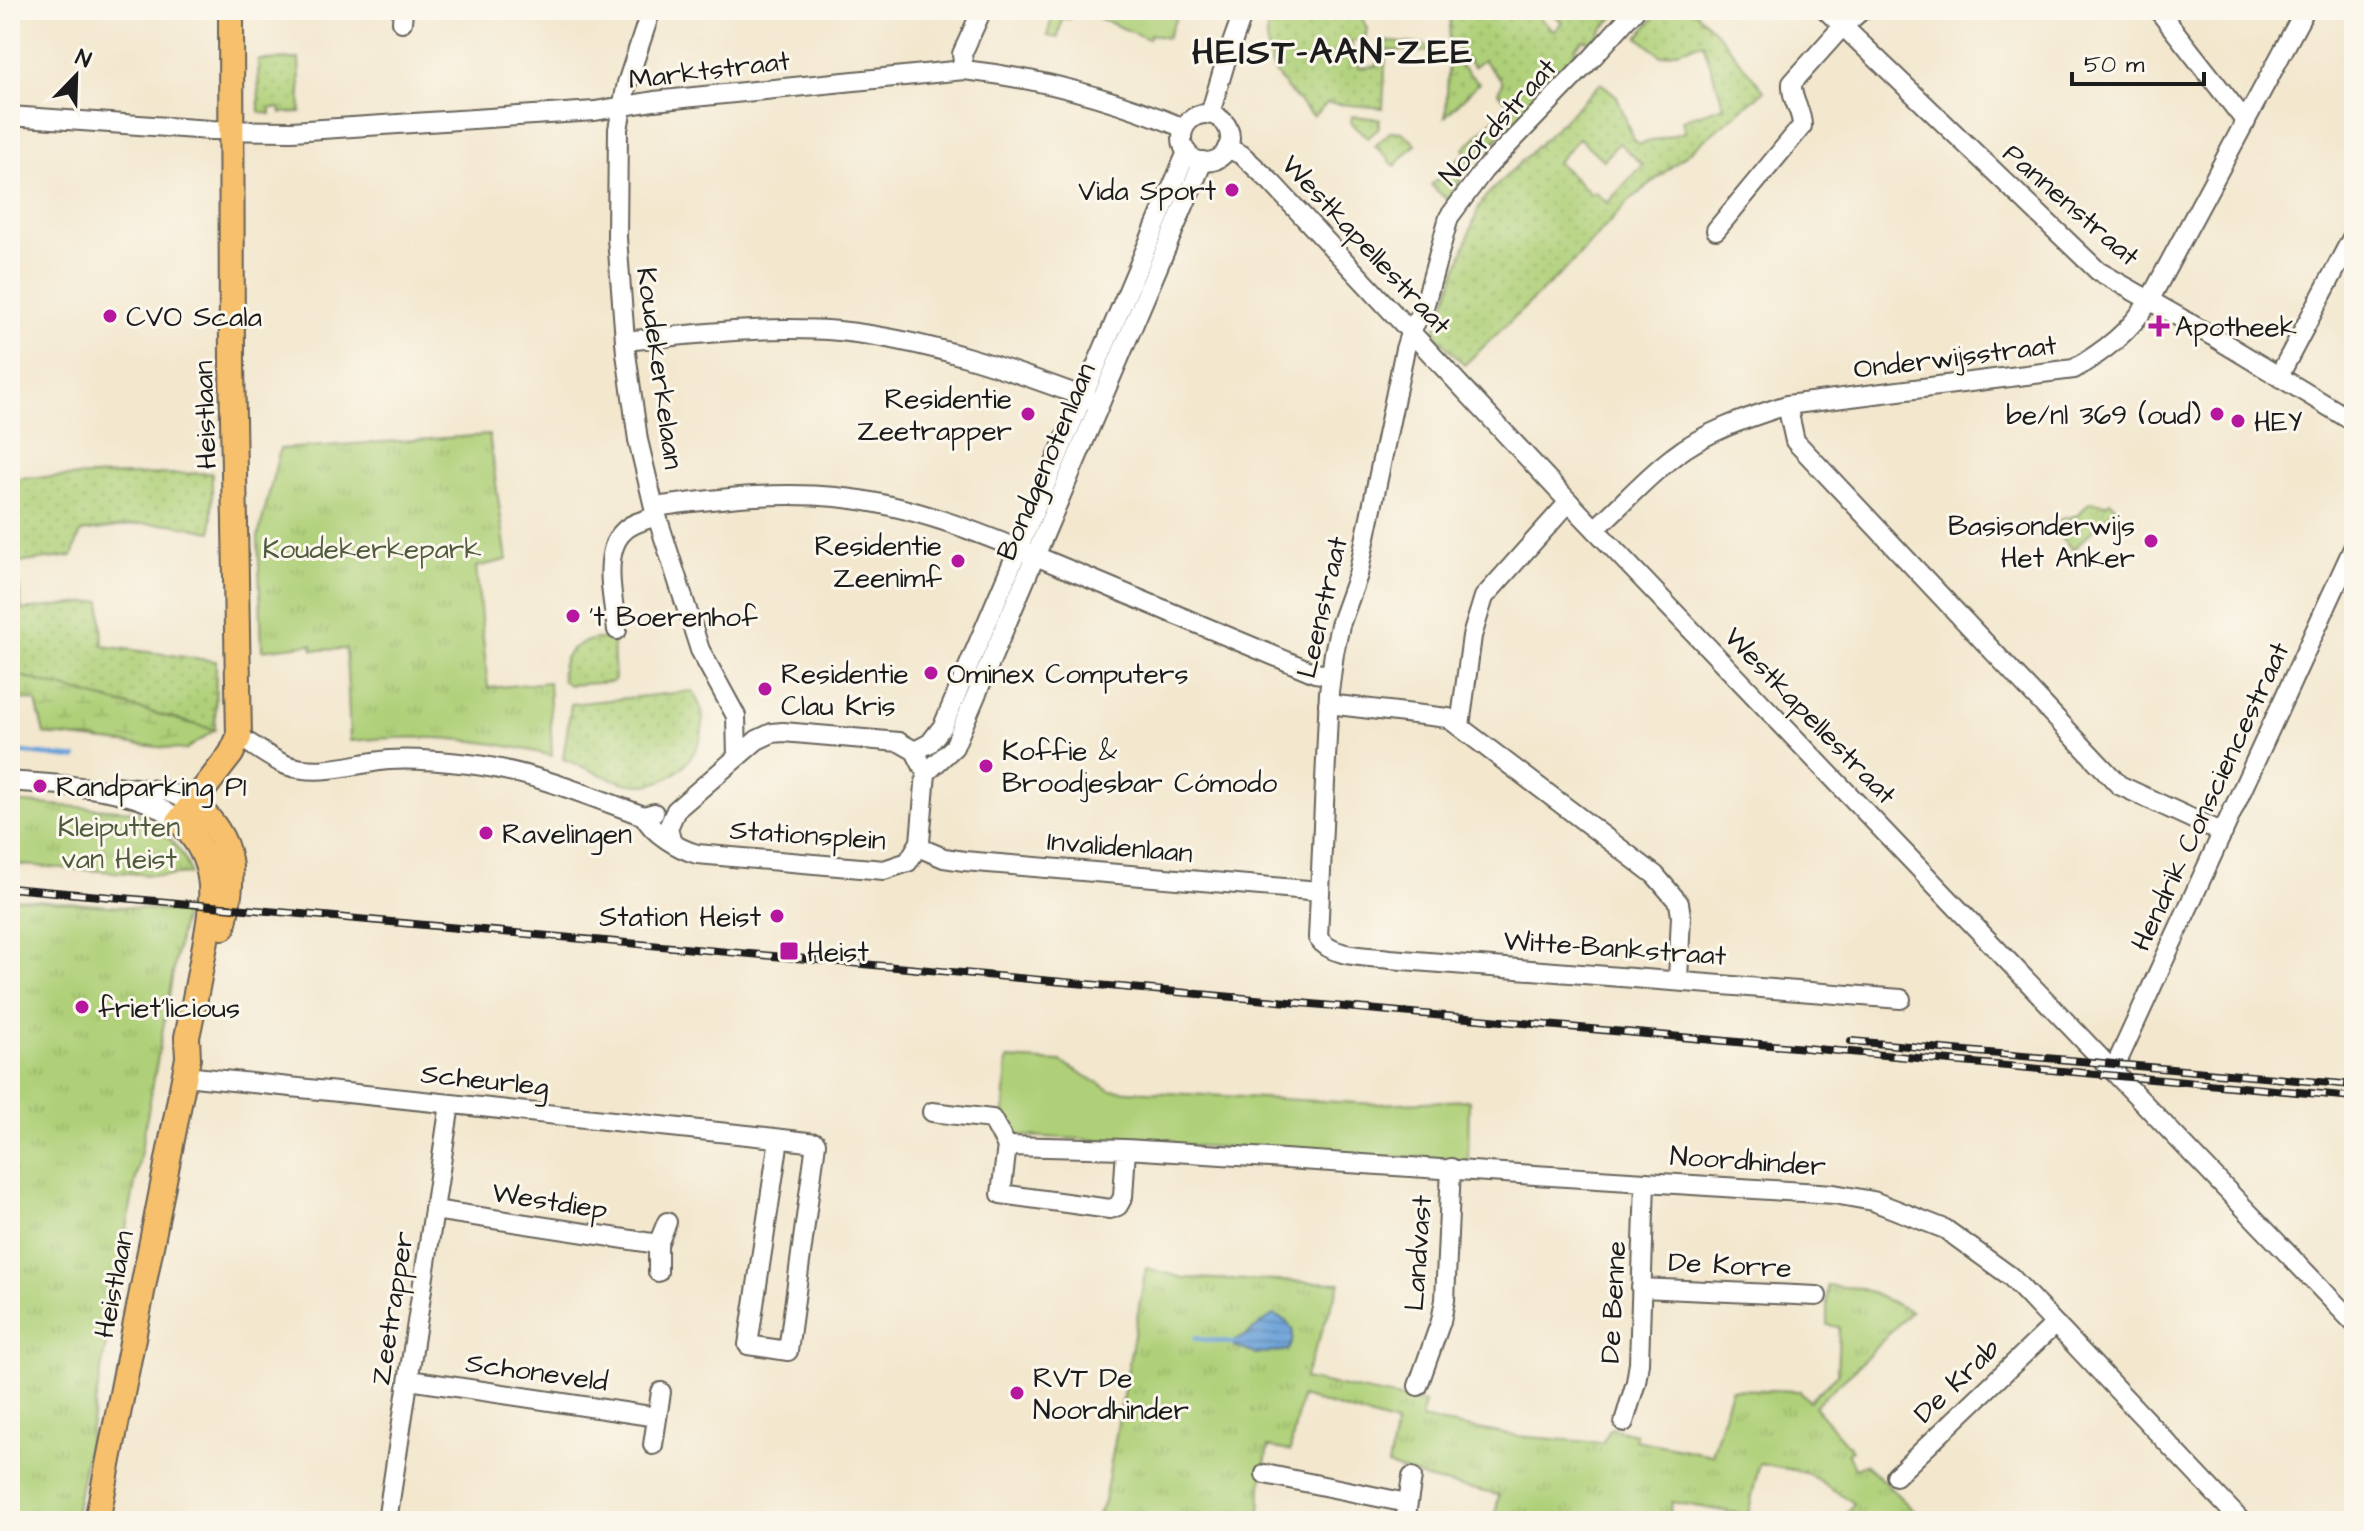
<svg xmlns="http://www.w3.org/2000/svg" width="2364" height="1531" font-family="'Architects Daughter',sans-serif">
	<defs>
		<pattern id="grass-dots" width="8" height="8" patternUnits="userSpaceOnUse" patternTransform="scale(2)"><rect width="8" height="8" fill="#afd078"/><path d="M2 2h.1M6 6h.1" fill="none" stroke="#96b267" stroke-width="1.8" stroke-linecap="round"/></pattern>
		<pattern id="wetland-marsh" width="20" height="14" patternUnits="userSpaceOnUse" patternTransform="scale(2)"><rect width="20" height="14" fill="#afd078"/><path d="M1 5h8M5 5V1M11 12h8M15 12V8" fill="none" stroke="#96b267"/></pattern>
		<pattern id="park-tufts" width="24" height="20" patternUnits="userSpaceOnUse" patternTransform="scale(2)"><rect width="24" height="20" fill="#afd078"/><path d="M3 7l-1-3M5 7V3M7 7l1-3M15 17l-1-3M17 17v-4M19 17l1-3" fill="none" stroke="#96b267"/></pattern>
		<pattern id="water-rules" width="6" height="5" patternUnits="userSpaceOnUse" patternTransform="scale(2)"><rect width="6" height="5" fill="#6ca2d9"/><path d="M0 2.5h6" fill="none" stroke="#5883af"/></pattern>
	</defs>
	<rect width="100%" height="100%" fill="#fbf7ec"/>
	<filter id="ink" filterUnits="userSpaceOnUse"><feTurbulence type="fractalNoise" baseFrequency=".0125" numOctaves="2"/><feDisplacementMap in="SourceGraphic" scale="16" xChannelSelector="R" yChannelSelector="G"/><feConvolveMatrix kernelMatrix="1 2 1 2 8 2 1 2 1" color-interpolation-filters="sRGB"/></filter>
	<filter id="wash" filterUnits="userSpaceOnUse"><feTurbulence type="fractalNoise" baseFrequency=".006" numOctaves="4" result="noise"/><feDisplacementMap in="SourceGraphic" scale="32" xChannelSelector="R" yChannelSelector="G"/><feGaussianBlur stdDeviation="1.8" result="paint"/><feColorMatrix in="noise" values="0 0 0 0 0 0 0 0 0 0 0 0 0 0 0 0 0 1.4 0 .05"/><feComposite in="paint" operator="in"/></filter>
	<g filter="url(#wash)">
		<rect width="100%" height="100%" fill="#f3e7ce"/>
		<g fill="url(#grass-dots)" stroke="#66764a" stroke-width="2" fill-rule="evenodd">
			<path d="M1269,10H1358L1367,28L1365,41H1352L1350,62L1359,63V68L1377,66L1380,41L1426,45L1430,52L1386,50L1383,108L1327,103L1313,116C1277,80 1260,65 1269,10Z"/>
			<path d="M1451,10H1531L1554,31L1562,22L1549,10H1619L1593,41L1583,40L1575,48L1578,54L1577,59L1470,166L1447,200L1431,185L1466,152L1464,149L1509,104L1498,92L1502,84L1500,79L1483,60L1474,67L1449,40Z"/>
			<path d="M1660,10H1693L1720,36L1764,91L1627,203L1574,261L1464,365L1434,333L1479,207L1486,196L1601,83L1617,96L1633,139L1640,144L1685,132L1682,120L1724,106L1703,43L1661,56L1638,37ZM1579,138L1603,160L1619,143L1643,165L1607,203L1595,192L1592,195L1557,162Z"/>
			<path d="M1449,54L1479,83L1445,117L1446,112Z"/>
			<path d="M299,59L301,112L281,113L280,108H271V114L259,112L258,60Z"/>
			<path d="M1352,116L1380,119L1378,129L1368,138L1351,123Z"/>
			<path d="M1391,131L1402,132L1416,144L1395,166L1375,146Z"/>
			<path d="M212,473V532L171,524H140L81,532L72,556L16,563L22,610L101,601L103,646L216,661L215,730L10,673V478Z"/>
			<path d="M596,639H611L613,642L615,679L612,682L569,685L562,680C559,656 573,643 596,639Z"/>
			<path d="M693,691C697,700 704,711 703,720C703,754 673,785 640,785C614,784 588,767 563,759L571,704Z"/>
		</g>
		<path fill="url(#wetland-marsh)" stroke="#66764a" stroke-width="2" d="M10,673L215,730L185,750L44,734L36,701L10,698Z"/>
		<g fill="url(#park-tufts)" stroke="#66764a" stroke-width="2">
			<path d="M489,435L507,560L476,567L488,688L549,682L552,756C485,738 419,733 350,741L346,649L313,650L312,644L262,650L258,537L280,449Z"/>
			<path d="M2110,501L2116,507L2073,550L2050,526L2056,521L2078,515L2090,502L2106,504Z"/>
			<path d="M10,802L134,811L145,816L146,821C165,831 186,852 190,874L165,876L10,864Z"/>
			<path d="M10,898L184,912L74,1521H10Z"/>
			<path d="M1146,1268L1184,1278L1340,1283L1304,1379L1425,1403L1421,1419L1517,1436L1602,1443L1611,1428L1636,1434L1635,1440L1712,1455L1731,1389L1800,1391L1809,1401L1837,1375L1839,1327L1827,1325V1286L1861,1288L1911,1311L1854,1370L1814,1406L1852,1450L1847,1453L1854,1468L1865,1464L1925,1521H1842L1854,1503L1805,1472L1759,1464L1748,1515L1672,1502L1669,1521H1494L1499,1495L1434,1481L1388,1466L1396,1424L1301,1397L1290,1451L1268,1447L1261,1486L1260,1521H1221L1196,1514L1187,1521H1095L1104,1501Z"/>
		</g>
		<g fill="#afd078" stroke="#66764a" stroke-width="2">
			<path d="M1054,10H1072L1070,19L1062,18L1058,38L1047,36Z"/>
			<path d="M1080,10H1180L1167,38L1150,34L1148,39Z"/>
			<path d="M1007,1059L1061,1062L1111,1090L1377,1104L1469,1100L1468,1161L1008,1135L1003,1127Z"/>
		</g>
		<path fill="url(#water-rules)" stroke="#445f7a" stroke-width="2" d="M1273,1315C1291,1321 1299,1332 1288,1350L1255,1354L1234,1346L1235,1340C1252,1335 1258,1324 1273,1315Z"/>
		<g fill="none" stroke-linecap="round" stroke-linejoin="round">
			<g stroke="#6ca2d9" stroke-width="5">
				<path d="M10,751L76,758"/>
				<path d="M1195,1338L1234,1343"/>
			</g>
		</g>
	</g>
	<g filter="url(#ink)">
		<g fill="none" stroke-linecap="round" stroke-linejoin="round">
			<defs>
				<g id="minor">
					<path d="M651,10L627,83L618,129L617,238L626,353L638,440L654,507L700,650L736,716L737,757"/>
					<path d="M1635,10L1592,58L1484,170L1449,217L1423,311L1411,330L1405,349L1358,575L1340,625L1334,653L1329,692L1318,938C1332,958 1367,956 1390,959L1901,999"/>
					<path d="M1826,10L2098,271L2214,337L2354,422"/>
					<path d="M2158,10L2246,122"/>
					<path d="M402,22L403,10"/>
					<path d="M964,70L962,54L982,10"/>
					<path d="M1210,114L1226,60L1244,10"/>
					<circle cx="1206" cy="138" r="24"/>
					<path d="M10,116L210,130L292,131L595,111L654,101L964,70C1039,78 1114,99 1184,128"/>
					<path d="M1227,148L1242,155L1272,183L1569,502L2354,1323"/>
					<path d="M1716,230L1802,126C1802,109 1791,102 1792,83L1842,27L1862,10"/>
					<path d="M625,341C695,334 768,325 839,331C927,340 1009,369 1092,400"/>
					<path d="M2279,376L2354,234"/>
					<path d="M1787,405L1795,441L2119,785L2223,833"/>
					<path d="M654,507C717,499 772,491 836,497C921,505 1001,542 1079,574C1158,607 1236,640 1315,673L1330,675"/>
					<path d="M1595,529C1621,506 1645,478 1673,457C1706,431 1747,418 1787,405L2074,369C2104,351 2130,332 2149,301L2305,10"/>
					<path d="M617,630C614,604 601,553 623,532C631,523 645,520 657,516"/>
					<path d="M1328,704L1448,718L1655,875L1679,903L1681,916L1678,980"/>
					<path d="M1460,726L1472,636L1484,597L1569,502"/>
					<path d="M239,737C255,746 269,758 286,765C321,777 354,763 389,760C415,758 443,761 469,764C530,771 587,795 644,816L654,813"/>
					<path d="M915,751L930,743L943,726L1187,152"/>
					<path d="M926,773L954,747L1203,161"/>
					<path d="M10,781C64,786 136,785 179,821"/>
					<path d="M115,786L166,791L193,803"/>
					<path d="M644,816C653,834 679,849 697,854L884,870L908,862L920,842L926,773L915,751L899,742L783,732L772,733L757,740L676,810L668,828L671,840"/>
					<path d="M918,847L944,858L964,861L1320,891"/>
					<path d="M2114,1069L2354,546"/>
					<path d="M185,1076L766,1137L816,1143L788,1351L748,1345L779,1139"/>
					<path d="M932,1112L992,1119L1007,1146"/>
					<path d="M1126,1149L1123,1197L1118,1206L1110,1209L1001,1194L1007,1146L1126,1149L1834,1194L1873,1201L1945,1229L2010,1276L2241,1521"/>
					<path d="M434,1210L658,1244"/>
					<path d="M658,1272V1244L667,1222"/>
					<path d="M1641,1288L1817,1296"/>
					<path d="M409,1380L657,1417"/>
					<path d="M1418,1386L1441,1321L1445,1300L1451,1168"/>
					<path d="M1624,1422L1636,1382L1639,1363L1645,1182"/>
					<path d="M653,1445L661,1392"/>
					<path d="M1265,1474L1407,1503"/>
					<path d="M1896,1476L2055,1324"/>
					<path d="M387,1521L450,1104"/>
					<path d="M1405,1521L1412,1477"/>
				</g>
				<g id="major">
					<path d="M193,803C237,841 235,874 223,927"/>
					<path d="M97,1521L188,1058L187,1037C193,1010 198,983 203,956C213,903 222,862 179,821L231,754L239,737L232,365L231,10"/>
				</g>
			</defs>
			<use href="#minor" stroke="#67635a" stroke-width="22"/>
			<use href="#major" stroke="#67635a" stroke-width="28"/>
			<use href="#minor" stroke="#fff" stroke-width="18"/>
			<use href="#major" stroke="#f7c06c" stroke-width="24"/>
			<defs>
				<g id="rail">
					<path d="M10,888L2354,1097"/>
					<path d="M1851,1041L2354,1085"/>
				</g>
			</defs>
			<use href="#rail" stroke="#1c1c1c" stroke-width="8"/>
			<use href="#rail" stroke="#fbf7ec" stroke-width="5" stroke-dasharray="15" stroke-linecap="butt"/>
		</g>
	</g>
	<g fill="#b5179e" stroke="#fbf7ec" stroke-width="3">
		<circle cx="1232" cy="190" r="8"/>
		<circle cx="110" cy="316" r="8"/>
		<path d="M2155 314h8v8h8v8h-8v8h-8v-8h-8v-8h8z"/>
		<circle cx="1028" cy="414" r="8"/>
		<circle cx="2217" cy="414" r="8"/>
		<circle cx="2238" cy="421" r="8"/>
		<circle cx="2151" cy="541" r="8"/>
		<circle cx="958" cy="561" r="8"/>
		<circle cx="573" cy="616" r="8"/>
		<circle cx="931" cy="673" r="8"/>
		<circle cx="765" cy="689" r="8"/>
		<circle cx="986" cy="766" r="8"/>
		<circle cx="40" cy="786" r="8"/>
		<circle cx="486" cy="833" r="8"/>
		<circle cx="777" cy="916" r="8"/>
		<rect x="779" y="941" width="20" height="20" rx="4"/>
		<circle cx="82" cy="1007" r="8"/>
		<circle cx="1017" cy="1393" r="8"/>
	</g>
	<g text-anchor="middle" stroke-width="6" stroke-linejoin="round" paint-order="stroke">
		<g font-size="28" fill="#1c1c1c" stroke="#fbf7ec">
			<text transform="translate(709 69) rotate(-7)" y="10">Marktstraat</text>
			<text transform="translate(1497 121) rotate(-48)" y="10">Noordstraat</text>
			<text transform="translate(2072 204) rotate(41)" y="10">Pannenstraat</text>
			<text transform="translate(1367 244) rotate(47)" y="10">Westkapellestraat</text>
			<text transform="translate(1955 356) rotate(-7)" y="10">Onderwijsstraat</text>
			<text transform="translate(661 368) rotate(82)" y="10">Koudekerkelaan</text>
			<text transform="translate(204 415) rotate(-92)" y="10">Heistlaan</text>
			<text transform="translate(1045 461) rotate(-67)" y="10">Bondgenotenlaan</text>
			<text transform="translate(1321 607) rotate(-77)" y="10">Leenstraat</text>
			<text transform="translate(1811 715) rotate(46)" y="10">Westkapellestraat</text>
			<text transform="translate(2209 796) rotate(-65)" y="10">Hendrik Consciencestraat</text>
			<text transform="translate(808 834) rotate(4)" y="10">Stationsplein</text>
			<text transform="translate(1120 846) rotate(5)" y="10">Invalidenlaan</text>
			<text transform="translate(1615 947) rotate(4)" y="10">Witte-Bankstraat</text>
			<text transform="translate(485 1079) rotate(6)" y="10">Scheurleg</text>
			<text transform="translate(1748 1160) rotate(4)" y="10">Noordhinder</text>
			<text transform="translate(550 1200) rotate(9)" y="10">Westdiep</text>
			<text transform="translate(1417 1253) rotate(-86)" y="10">Landvast</text>
			<text transform="translate(1730 1264) rotate(3)" y="10">De Korre</text>
			<text transform="translate(113 1284) rotate(-79)" y="10">Heistlaan</text>
			<text transform="translate(1612 1302) rotate(-87)" y="10">De Benne</text>
			<text transform="translate(391 1308) rotate(-81)" y="10">Zeetrapper</text>
			<text transform="translate(537 1371) rotate(8)" y="10">Schoneveld</text>
			<text transform="translate(1956 1380) rotate(-44)" y="10">De Krab</text>
		</g>
		<g font-size="28" fill="#1c1c1c" stroke="#fbf7ec" text-anchor="start">
			<text x="1216" y="200" text-anchor="end">Vida Sport</text>
			<text x="126" y="326">CVO Scala</text>
			<text x="2175" y="336">Apotheek</text>
			<text x="1012" y="408" text-anchor="end">Residentie<tspan x="1012" dy="32">Zeetrapper</tspan></text>
			<text x="2201" y="424" text-anchor="end">be/nl 369 (oud)</text>
			<text x="2254" y="431">HEY</text>
			<text x="2135" y="535" text-anchor="end">Basisonderwijs<tspan x="2135" dy="32">Het Anker</tspan></text>
			<text x="942" y="555" text-anchor="end">Residentie<tspan x="942" dy="32">Zeenimf</tspan></text>
			<text x="589" y="626">'t Boerenhof</text>
			<text x="781" y="683">Residentie<tspan x="781" dy="32">Clau Kris</tspan></text>
			<text x="947" y="683">Ominex Computers</text>
			<text x="1002" y="760">Koffie &amp;<tspan x="1002" dy="32">Broodjesbar Cómodo</tspan></text>
			<text x="56" y="796">Randparking P1</text>
			<text x="502" y="843">Ravelingen</text>
			<text x="761" y="926" text-anchor="end">Station Heist</text>
			<text x="807" y="961">Heist</text>
			<text x="98" y="1017">friet'licious</text>
			<text x="1033" y="1387">RVT De<tspan x="1033" dy="32">Noordhinder</tspan></text>
		</g>
		<g font-size="28" fill="#4f5b3c" stroke="#fbf7ec">
			<text x="372" y="558">Koudekerkepark</text>
			<text x="119" y="836">Kleiputten<tspan x="119" dy="32">van Heist</tspan></text>
		</g>
		<g font-size="36" font-weight="bold" letter-spacing="2" fill="#1c1c1c" stroke="#fbf7ec">
			<text x="1333" y="63">HEIST-AAN-ZEE</text>
		</g>
	</g>
	<rect width="2364" height="1531" fill="none" stroke="#fbf7ec" stroke-width="40"/>
	<g transform="translate(76 76) rotate(23)" stroke="#fbf7ec" stroke-width="6" paint-order="stroke">
	<path d="M0-6L14 30L0 20L-14 30Z" fill="#1c1c1c"/>
	<text y="-12" font-size="22" font-weight="bold" text-anchor="middle" fill="#1c1c1c">N</text>
	</g>
	<path d="M2072 72v12h132v-12" fill="none" stroke="#1c1c1c" stroke-width="4"/>
	<text x="2084" y="72" font-size="24" fill="#1c1c1c" stroke="#fbf7ec" stroke-width="6" paint-order="stroke">50 m</text>
</svg>
